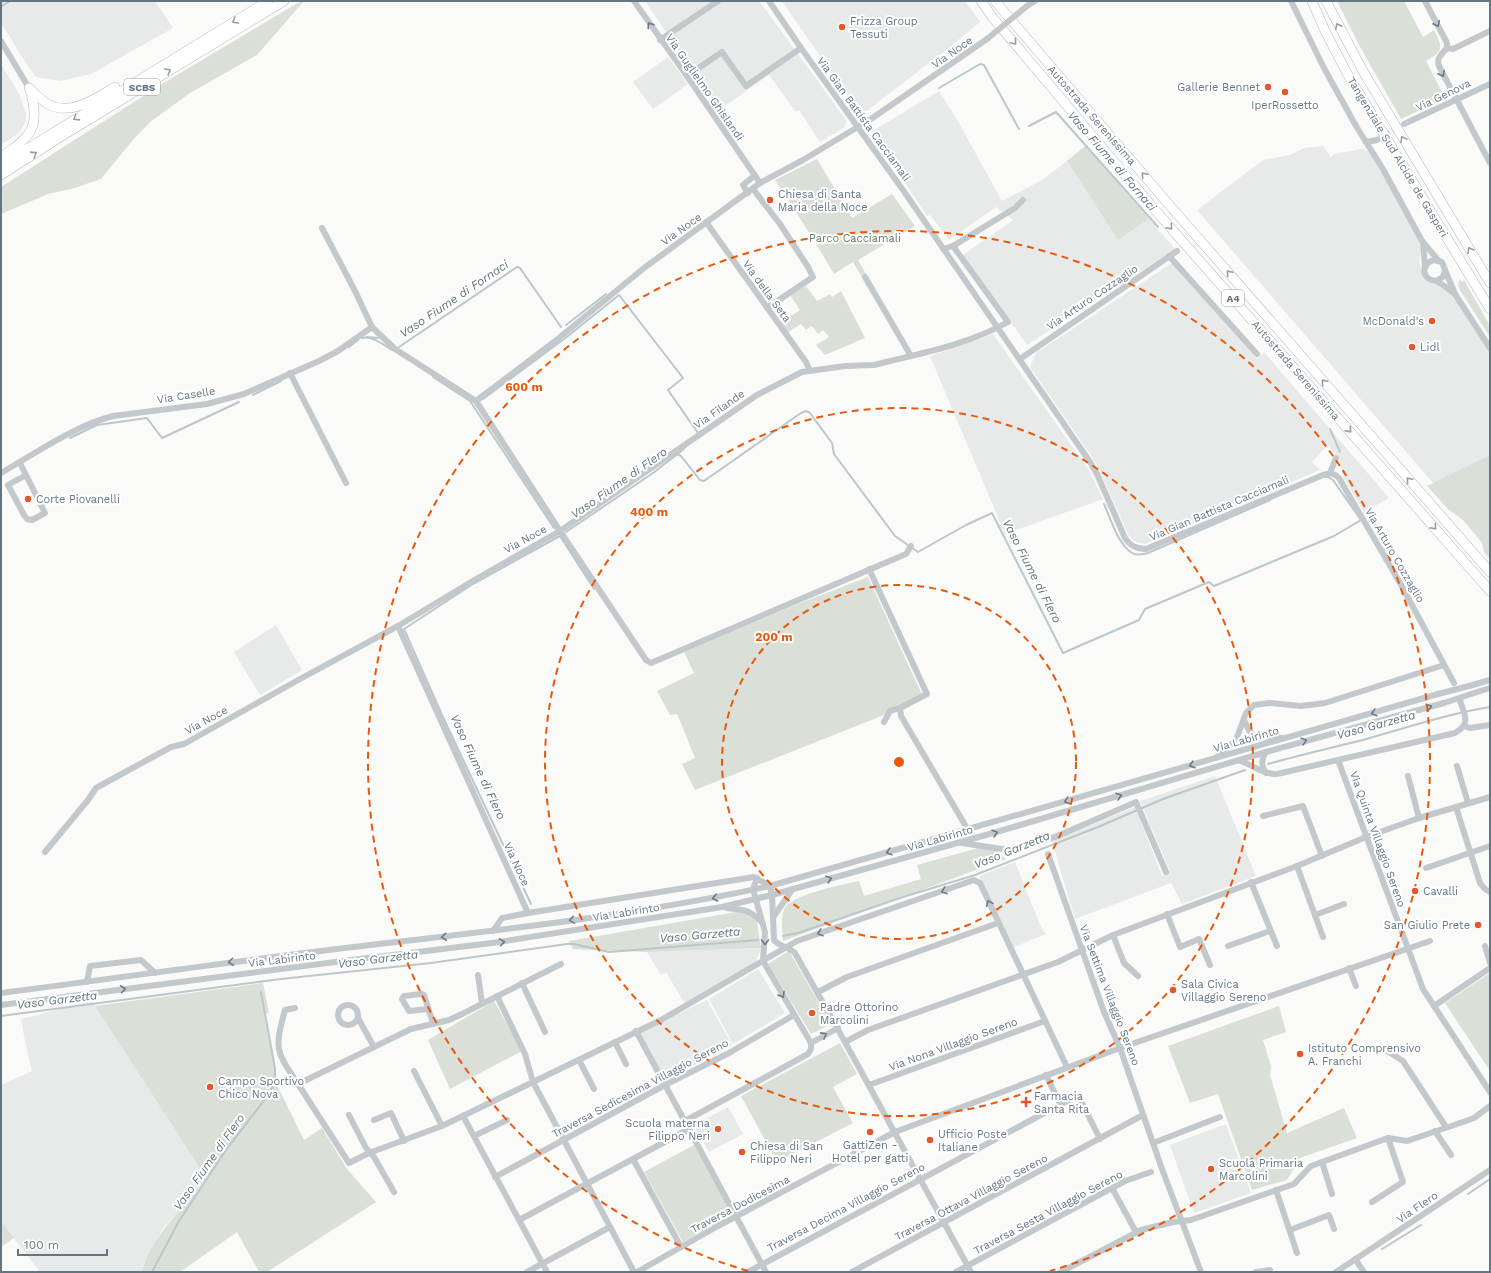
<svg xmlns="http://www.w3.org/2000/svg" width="1491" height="1273" font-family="'Work Sans',sans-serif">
	<rect width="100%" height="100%" fill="#fafaf8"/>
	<g fill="#e8e9e9">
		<path d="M1,1H155L173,28L91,74L60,81L36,77L28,66L1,23Z"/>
		<path d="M645,1H759L844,117L846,121L845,127L820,142L799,110L796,112L769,75L719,110Z"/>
		<path d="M782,1H965L980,22L945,51L861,115Z"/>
		<path d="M668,57L688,84L653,109L633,82Z"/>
		<path d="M1,64L19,94L26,114V121L19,133L1,145Z"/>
		<path d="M939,91L955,116L1002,201L1042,180L1067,161L1118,240L1149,219L1175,249L1027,345L963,255L1013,220L996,207L949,240L930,215L927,216L871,132Z"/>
		<path d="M1323,146L1331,157L1334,154L1361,149L1366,150L1372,154L1412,224L1421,249L1419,263L1429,281L1432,284L1439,285L1454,296L1490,352V455L1434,484L1197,210L1263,160L1290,155L1304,148Z"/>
		<path d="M1172,263L1257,359L1264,352L1389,498L1364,512L1343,477L1339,458L1328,445L1312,462L1320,470L1145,544L1139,543L1134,541L1129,536L1096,463L1030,367L1036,353Z"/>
		<path d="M993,334L1088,469L1103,499L1005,534L930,356Z"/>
		<path d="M276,625L302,670L260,695L234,652Z"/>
		<path d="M1215,776L1256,876L1182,904L1171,883L1075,919L1052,841L1135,807L1162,876L1170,871L1140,801Z"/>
		<path d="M1015,862L1041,927L1046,934L1014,947L979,876Z"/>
		<path d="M761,948L756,962L685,1004L666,972L661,975L647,952Z"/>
		<path d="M758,969L785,1013L733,1044L709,999Z"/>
		<path d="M707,1000L732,1045L665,1081L639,1032Z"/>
		<path d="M92,1001L192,1156L206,1181L163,1228L144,1264L142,1272H40L1,1221V1085L32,1071L25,1041L21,1019Z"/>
		<path d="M728,1107L743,1134L709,1152L693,1125Z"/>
		<path d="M1226,1124L1251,1193L1194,1213L1170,1145Z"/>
	</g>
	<g fill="#dadfd7">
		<path d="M301,1H304L257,55L190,93L150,122L132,141L101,179L71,189L48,194L1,214V187L162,84Z"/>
		<path d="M1337,1H1404L1423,37L1434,30C1443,49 1444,50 1426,61L1445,98V99L1401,119L1359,45Z"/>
		<path d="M1085,146L1149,219L1118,240L1067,161Z"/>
		<path d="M817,159L852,218L892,194L915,226L858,260L867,276L863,279L853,262L834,274L814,240L775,180Z"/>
		<path d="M1460,279L1462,282L1464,280L1490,326V337L1460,290L1458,285Z"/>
		<path d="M806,286L817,301L830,294L832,297L841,291L865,338L825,355L816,345L829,337L823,330L818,334L812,326L806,330L801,324L787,333L780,323L800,310L790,295Z"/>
		<path d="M1490,455V559L1484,552L1482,543L1479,539L1463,520L1449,510L1427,486Z"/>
		<path d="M868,577L924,699L695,790L682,764L695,758L677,714L670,715L657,691L694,673L684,652L795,605Z"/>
		<path d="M982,847L994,849L1006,859L783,941C783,931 780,919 784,910C791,894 842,885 859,881L864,896L921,879L917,865Z"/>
		<path d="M742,911L757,922L761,948L647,952L573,949L569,941Z"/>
		<path d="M789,951L831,1024L811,1034L768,964Z"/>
		<path d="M1490,973V1071L1445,1003Z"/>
		<path d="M263,983L269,1013L265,1014L275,1068V1081L304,1140L322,1128L347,1169L376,1202L267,1272H259L237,1232L180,1272H142C151,1236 183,1208 206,1180L192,1156L95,1006Z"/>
		<path d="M494,1001L522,1051L450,1089L428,1040Z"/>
		<path d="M1279,1006L1286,1032L1263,1040L1271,1066L1270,1075L1287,1133L1344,1108L1357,1138L1300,1158L1287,1180L1252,1190L1218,1094L1190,1103L1168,1046Z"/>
		<path d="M840,1043L857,1074L833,1087L853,1123L777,1162L741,1096Z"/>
		<path d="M694,1145L733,1215L683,1242L644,1172Z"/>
		<path d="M1,1221L14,1238L1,1247Z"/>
	</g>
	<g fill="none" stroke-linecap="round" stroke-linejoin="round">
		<g stroke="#bbc7cb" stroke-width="2">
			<path d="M2,6L10,1"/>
			<path d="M939,88L980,64L984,65L1019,129"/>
			<path d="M1029,126L1056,112L1158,227"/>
			<path d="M566,325L606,294"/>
			<path d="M366,337L378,338"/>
			<path d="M362,338C371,335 384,345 392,350"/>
			<path d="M349,347L358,340"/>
			<path d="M399,347L517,267L520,268L561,327"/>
			<path d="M433,377L470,401L474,407L554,528"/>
			<path d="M253,395L281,381"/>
			<path d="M483,399L568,336L619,295L683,378L668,390L698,433"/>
			<path d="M1330,429L1340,452"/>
			<path d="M70,438L97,425L147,418L162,438L239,402"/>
			<path d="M677,454L681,456L700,480L704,481L801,413L806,411L810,413L832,443L834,454L895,536L918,552L966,525L992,513L1063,653L1139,620L1145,609L1209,582L1214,586L1334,536L1361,520L1333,480L1328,477H1324"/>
			<path d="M1104,504C1111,519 1117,543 1132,553C1137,556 1143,554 1148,553L1270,500"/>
			<path d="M566,532L653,473L684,449"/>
			<path d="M1268,764C1300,755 1331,748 1363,740C1405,728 1447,714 1490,707"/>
			<path d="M531,904L442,715L404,629L473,584L560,536L594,589"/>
			<path d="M783,936L798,933L903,897L975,875L1098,827L1163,799L1245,770"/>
			<path d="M1,1016L281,979L431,963L567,944H574L609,952L758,940"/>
			<path d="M1468,1194L1490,1179"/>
			<path d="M1382,1249L1421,1225"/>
			<path d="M152,1272L179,1221L226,1150L269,1094L275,1081V1068L261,992"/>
		</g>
		<path stroke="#d5d9db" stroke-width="6" stroke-dasharray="6 3" stroke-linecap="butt" d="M1377,140L1399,127"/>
		<defs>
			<g id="highway">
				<path d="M981,1L993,18L1155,210L1490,591"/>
				<path d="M995,1L1165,200L1490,572"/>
				<path d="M1312,1L1326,33L1348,75L1490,309"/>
				<path d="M1326,1L1364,73L1490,283"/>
				<path d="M29,88C35,94 41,100 48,104C71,117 96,98 115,87"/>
				<path d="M1,157C33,136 40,126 30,89"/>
				<path d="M1,165L268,1"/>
				<path d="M1,175L57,139L284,1"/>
			</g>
		</defs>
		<use href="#highway" stroke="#b4b9bd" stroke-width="10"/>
		<g stroke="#c3c8cc" stroke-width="6">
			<path d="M634,1L687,76L760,183"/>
			<path d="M769,1L801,48L903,190L1090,462L1097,474L1125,538C1130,546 1136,549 1146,549L1323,475C1330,473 1334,473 1339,478L1400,583L1454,683"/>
			<path d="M1291,1L1324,68L1356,126L1383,169L1422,241L1438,260"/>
			<path d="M1425,1L1447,43V48"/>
			<path d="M1027,6L1035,1"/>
			<path d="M660,40L718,1"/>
			<path d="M1,41L29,88"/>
			<path d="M1447,48C1442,54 1436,58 1439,66L1490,163"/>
			<path d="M1447,48L1453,49L1490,31"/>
			<path d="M687,76L722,52L746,86L801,48"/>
			<path d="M1404,124L1490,84"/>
			<path d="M1366,142L1377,140"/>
			<path d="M753,189L780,224L808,267L813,277L767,308"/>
			<path d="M748,193L743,185L754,176"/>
			<path d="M706,222L806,362L810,371"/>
			<path d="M322,228L355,291L372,327L395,349L476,401"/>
			<path d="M1423,242L1425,267"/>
			<path d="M943,249L953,246L1015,208L1023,200"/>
			<path d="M1169,256L1257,354"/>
			<path d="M1445,270L1455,294L1490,348"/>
			<path d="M865,277L911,356"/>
			<path d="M1436,281L1443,277L1445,270L1442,262L1434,260C1426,262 1421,271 1427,277C1430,281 1433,280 1436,281C1442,283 1449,290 1455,294"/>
			<path d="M1020,359L1177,251"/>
			<path d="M290,373L346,483"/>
			<path d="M20,463L45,513L32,520L27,519L24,515L8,485L26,475"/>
			<path d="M1,473C36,453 74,426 113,416L207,404L244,394L319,361L338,351L372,327"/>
			<path d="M1330,473L1336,458"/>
			<path d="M911,546L906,554L651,663L646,660L560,531L757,395L802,372L845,366L874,365L886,362C927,352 971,343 1008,322L953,246"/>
			<path d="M869,569L927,694L900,708L901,716L968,830"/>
			<path d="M1469,686L1490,680"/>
			<path d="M1471,694L1490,688"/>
			<path d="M1244,720C1255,747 1261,734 1282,738"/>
			<path d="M884,722L890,711L900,708"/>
			<path d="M1464,726L1470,728L1490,725"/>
			<path d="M1266,752C1261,760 1261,765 1266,773"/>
			<path d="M1217,757L1236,740L1246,713L1254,705L1269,703L1301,706L1325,703L1444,665"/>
			<path d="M1238,760C1251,764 1264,775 1277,774L1455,733C1471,724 1465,715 1460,701"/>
			<path d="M1338,760L1423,989L1490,1092"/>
			<path d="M1457,766L1468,803"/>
			<path d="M1408,776L1419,818"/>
			<path d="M1456,807L1480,883L1485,889L1490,892"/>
			<path d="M1263,816L1303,806L1322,856"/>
			<path d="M962,843L1008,850L1055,837L1136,802L1166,872"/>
			<path d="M45,852L88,800L96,788L171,747L184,744L300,679L398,626"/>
			<path d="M1048,854L1104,1012L1120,1048L1162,1169L1201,1272"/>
			<path d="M1297,866L1323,937"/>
			<path d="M1426,868L1490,846"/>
			<path d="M1251,882L1277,946"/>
			<path d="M723,907C731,910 736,908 742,910C750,911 756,917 762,922"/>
			<path d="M528,913L398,626L471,582L560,531L476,401L554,342L644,268L760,183L803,160L871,119L987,39"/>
			<path d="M1167,914L1180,947L1199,939L1210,965"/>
			<path d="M1315,915L1344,904"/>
			<path d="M774,916L792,890"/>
			<path d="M493,931L502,918L528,913L754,877L770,886L772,895L774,940C780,947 789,947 795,953L845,1042L971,1272"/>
			<path d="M1113,935L1124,963L1138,976"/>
			<path d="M1228,946L1270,931"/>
			<path d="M1485,946L1490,963"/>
			<path d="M561,964L460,1015L449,1020L411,1029L298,1084L349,1163L369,1153L442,1126L661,1020L797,941L974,880L980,883L1067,1067"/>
			<path d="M1349,968L1356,986"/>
			<path d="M478,975L482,1003"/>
			<path d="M87,982L90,966L141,960L155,973"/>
			<path d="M522,983L545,1032"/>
			<path d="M818,992L847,977L998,923"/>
			<path d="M1,993C118,978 236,961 353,947C493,931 633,916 770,886L1438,694"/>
			<path d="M497,996L525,1054L533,1082L634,1272"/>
			<circle cx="348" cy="1015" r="10"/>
			<path d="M1,1005L343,961L492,943L722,907L772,895L1000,831L1266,752L1444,703"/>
			<path d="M1434,1006L1490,968"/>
			<path d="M295,1008L285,1010C274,1050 276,1051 298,1084"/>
			<path d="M428,1009L409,1011L402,999L404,996L422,994L424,995L433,1023"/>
			<path d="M358,1018L374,1047"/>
			<path d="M636,1031L766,1272"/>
			<path d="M615,1042L626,1064"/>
			<path d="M845,1042L868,1030L1058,962L1113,935L1297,866L1366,837L1419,818L1490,797"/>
			<path d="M811,1043L838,1028"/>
			<path d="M1384,1049L1403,1061L1446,1127"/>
			<path d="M579,1060L594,1089"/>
			<path d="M414,1071L442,1126"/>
			<path d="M1046,1075L1060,1104"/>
			<path d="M869,1085L1045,1021"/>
			<path d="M349,1115L366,1148L374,1157L394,1192"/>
			<path d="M463,1116L547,1272"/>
			<path d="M374,1120L391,1113L404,1141"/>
			<path d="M685,1121L808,1054L811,1049V1043L763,961L765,932L753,889L757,878"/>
			<path d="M1435,1131L1451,1155"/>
			<path d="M474,1136L507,1120"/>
			<path d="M1153,1143L1220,1117"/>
			<path d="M633,1159L681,1247"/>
			<path d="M1322,1162L1332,1194"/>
			<path d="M495,1177L665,1085L729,1053L794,1015"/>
			<path d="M1112,1188L1136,1232"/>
			<path d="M1276,1190L1297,1253"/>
			<path d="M1372,1202L1403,1182L1388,1138"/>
			<path d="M519,1220L689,1129"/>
			<path d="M1290,1230L1329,1215L1334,1229"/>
			<path d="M1355,1259L1364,1272"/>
			<path d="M527,1272L610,1227"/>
			<path d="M637,1272L718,1226L895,1132L1120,1048L1430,941"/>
			<path d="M748,1272L1078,1095L1100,1139"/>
			<path d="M852,1272L1143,1115"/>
			<path d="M956,1272L1125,1181L1151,1172"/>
			<path d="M1061,1272L1141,1230L1173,1222L1191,1220L1294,1184L1311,1166L1388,1138L1407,1141L1463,1122L1474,1118L1490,1106"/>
			<path d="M1256,1272L1270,1270"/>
			<path d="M1336,1272L1490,1170"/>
		</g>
		<use href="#highway" stroke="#fff" stroke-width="9"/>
		<g stroke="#c3c8cc" stroke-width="6">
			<path d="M987,39L1027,6"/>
			<path d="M1438,694L1469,686"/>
			<path d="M1444,703L1471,694"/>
		</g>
	</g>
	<defs><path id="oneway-chevron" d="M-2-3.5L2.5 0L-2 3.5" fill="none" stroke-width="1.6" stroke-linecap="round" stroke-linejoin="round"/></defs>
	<g stroke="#939fa8">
		<use href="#oneway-chevron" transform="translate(235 21) rotate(149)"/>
		<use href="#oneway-chevron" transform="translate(1338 26) rotate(-116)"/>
		<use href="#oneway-chevron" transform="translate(1014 42) rotate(50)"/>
		<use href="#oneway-chevron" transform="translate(168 71) rotate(-31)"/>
		<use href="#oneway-chevron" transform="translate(76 118) rotate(148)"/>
		<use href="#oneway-chevron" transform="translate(1403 139) rotate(-121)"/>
		<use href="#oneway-chevron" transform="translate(34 154) rotate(-33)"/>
		<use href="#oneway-chevron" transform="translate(1144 175) rotate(-131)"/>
		<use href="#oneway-chevron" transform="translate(1170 227) rotate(49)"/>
		<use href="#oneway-chevron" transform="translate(1470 250) rotate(-121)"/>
		<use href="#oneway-chevron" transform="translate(1229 273) rotate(-131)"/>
		<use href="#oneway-chevron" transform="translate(1324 382) rotate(-131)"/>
		<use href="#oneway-chevron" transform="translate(1349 430) rotate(49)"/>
		<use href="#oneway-chevron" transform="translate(1409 480) rotate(-131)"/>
		<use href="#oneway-chevron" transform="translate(1434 527) rotate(49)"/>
	</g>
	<g stroke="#6a7a87">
		<use href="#oneway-chevron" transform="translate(1437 24) rotate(63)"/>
		<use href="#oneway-chevron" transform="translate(650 25) rotate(-124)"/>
		<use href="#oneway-chevron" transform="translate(1442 74) rotate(63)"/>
		<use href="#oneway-chevron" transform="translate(1429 707) rotate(-15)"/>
		<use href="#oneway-chevron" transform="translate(1374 713) rotate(164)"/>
		<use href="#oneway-chevron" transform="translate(1304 741) rotate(-15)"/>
		<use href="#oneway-chevron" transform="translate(1192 765) rotate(164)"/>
		<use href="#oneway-chevron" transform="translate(1119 796) rotate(-16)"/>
		<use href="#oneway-chevron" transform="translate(1067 801) rotate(164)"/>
		<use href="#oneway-chevron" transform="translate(995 833) rotate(-16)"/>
		<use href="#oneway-chevron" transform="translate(889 852) rotate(164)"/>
		<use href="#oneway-chevron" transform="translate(829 879) rotate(-16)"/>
		<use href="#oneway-chevron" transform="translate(944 891) rotate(161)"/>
		<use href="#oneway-chevron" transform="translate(715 898) rotate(168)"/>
		<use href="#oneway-chevron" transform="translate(989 903) rotate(-114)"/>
		<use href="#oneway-chevron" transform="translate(572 920) rotate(171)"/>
		<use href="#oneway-chevron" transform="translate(820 933) rotate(161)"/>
		<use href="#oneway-chevron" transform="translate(444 937) rotate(174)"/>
		<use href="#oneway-chevron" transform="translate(502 942) rotate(-9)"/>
		<use href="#oneway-chevron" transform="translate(765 942) rotate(90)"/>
		<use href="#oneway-chevron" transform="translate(231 962) rotate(173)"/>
		<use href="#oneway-chevron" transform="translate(123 989) rotate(-7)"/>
		<use href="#oneway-chevron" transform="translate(782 995) rotate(60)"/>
		<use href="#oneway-chevron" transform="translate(824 1035) rotate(-29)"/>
	</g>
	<g fill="none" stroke="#e8590c" stroke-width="2" stroke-dasharray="7 5">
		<circle cx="899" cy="762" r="177"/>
		<circle cx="899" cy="762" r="354"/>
		<path d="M748 1271A531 531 0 1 1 1050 1271"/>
	</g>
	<g fill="#e4572e" stroke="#fff" stroke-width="1.5">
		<circle cx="842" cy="27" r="4"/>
		<circle cx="1268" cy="87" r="4"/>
		<circle cx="1285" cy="92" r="4"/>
		<circle cx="770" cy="200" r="4"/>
		<circle cx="1432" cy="321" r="4"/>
		<circle cx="1412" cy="347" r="4"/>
		<circle cx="28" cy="499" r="4"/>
		<circle cx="1415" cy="891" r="4"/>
		<circle cx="1478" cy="925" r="4"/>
		<circle cx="1173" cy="990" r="4"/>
		<circle cx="812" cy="1013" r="4"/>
		<circle cx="1300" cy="1054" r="4"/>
		<circle cx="210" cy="1087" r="4"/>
		<path d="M1024 1096h4v4h4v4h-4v4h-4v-4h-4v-4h4z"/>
		<circle cx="718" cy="1129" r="4"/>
		<circle cx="870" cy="1132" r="4"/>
		<circle cx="930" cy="1140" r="4"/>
		<circle cx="742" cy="1152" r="4"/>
		<circle cx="1211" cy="1169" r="4"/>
	</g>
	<g text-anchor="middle" stroke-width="4" stroke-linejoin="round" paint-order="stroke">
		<g fill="#fff" stroke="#939fa8" stroke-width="1">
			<rect x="124" y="79" width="36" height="16" rx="3"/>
			<rect x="1222" y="290" width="22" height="16" rx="3"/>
		</g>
		<g font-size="10" font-weight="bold" fill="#657683">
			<text x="142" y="91">SCBS</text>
			<text x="1233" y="302">A4</text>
		</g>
		<g font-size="11" fill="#657683" stroke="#fff" text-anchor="start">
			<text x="850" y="25">Frizza Group<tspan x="850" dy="13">Tessuti</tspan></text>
			<text x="1260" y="91" text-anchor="end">Gallerie Bennet</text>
			<text x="1285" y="109" text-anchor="middle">IperRossetto</text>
			<text x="778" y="198">Chiesa di Santa<tspan x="778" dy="13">Maria della Noce</tspan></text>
			<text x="1424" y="325" text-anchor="end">McDonald's</text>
			<text x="1420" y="351">Lidl</text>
			<text x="36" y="503">Corte Piovanelli</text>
			<text x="1423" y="895">Cavalli</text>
			<text x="1470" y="929" text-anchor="end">San Giulio Prete</text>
			<text x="1181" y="988">Sala Civica<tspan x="1181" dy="13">Villaggio Sereno</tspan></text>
			<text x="820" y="1011">Padre Ottorino<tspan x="820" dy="13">Marcolini</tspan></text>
			<text x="1308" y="1052">Istituto Comprensivo<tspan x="1308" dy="13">A. Franchi</tspan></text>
			<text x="218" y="1085">Campo Sportivo<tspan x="218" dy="13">Chico Nova</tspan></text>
			<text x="1034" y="1100">Farmacia<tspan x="1034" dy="13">Santa Rita</tspan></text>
			<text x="710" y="1127" text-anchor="end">Scuola materna<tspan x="710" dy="13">Filippo Neri</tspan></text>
			<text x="938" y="1138">Ufficio Poste<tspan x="938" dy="13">Italiane</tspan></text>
			<text x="870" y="1149" text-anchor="middle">GattiZen -<tspan x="870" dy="13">Hotel per gatti</tspan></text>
			<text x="750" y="1150">Chiesa di San<tspan x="750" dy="13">Filippo Neri</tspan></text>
			<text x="1219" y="1167">Scuola Primaria<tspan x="1219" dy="13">Marcolini</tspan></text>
		</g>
		<g font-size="11" fill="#657683" stroke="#fff">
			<text transform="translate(952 52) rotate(-35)" y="4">Via Noce</text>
			<text transform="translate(705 87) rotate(55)" y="4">Via Guglielmo Ghislandi</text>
			<text transform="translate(1443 95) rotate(-26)" y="4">Via Genova</text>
			<text transform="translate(1092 115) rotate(49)" y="4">Autostrada Serenissima</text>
			<text transform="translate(864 119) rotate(54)" y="4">Via Gian Battista Cacciamali</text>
			<text transform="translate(1398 157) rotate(59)" y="4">Tangenziale Sud Alcide de Gasperi</text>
			<text transform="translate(681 229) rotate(-36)" y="4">Via Noce</text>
			<text transform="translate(767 291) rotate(54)" y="4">Via della Seta</text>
			<text transform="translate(1092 297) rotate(-34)" y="4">Via Arturo Cozzaglio</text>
			<text transform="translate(1296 370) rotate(49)" y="4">Autostrada Serenissima</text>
			<text transform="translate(186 395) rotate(-9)" y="4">Via Caselle</text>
			<text transform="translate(719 409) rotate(-35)" y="4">Via Filande</text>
			<text transform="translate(1219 508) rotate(-23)" y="4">Via Gian Battista Cacciamali</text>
			<text transform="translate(525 539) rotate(-29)" y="4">Via Noce</text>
			<text transform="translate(1395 555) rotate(60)" y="4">Via Arturo Cozzaglio</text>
			<text transform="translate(206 720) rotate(-29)" y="4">Via Noce</text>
			<text transform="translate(1246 739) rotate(-16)" y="4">Via Labirinto</text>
			<text transform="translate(940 838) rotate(-16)" y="4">Via Labirinto</text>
			<text transform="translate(1378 839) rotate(70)" y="4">Via Quinta Villaggio Sereno</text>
			<text transform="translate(517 864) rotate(65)" y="4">Via Noce</text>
			<text transform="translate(626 912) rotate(-9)" y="4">Via Labirinto</text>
			<text transform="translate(282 959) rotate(-7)" y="4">Via Labirinto</text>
			<text transform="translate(1110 995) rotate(69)" y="4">Via Settima Villaggio Sereno</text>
			<text transform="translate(953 1044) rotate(-20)" y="4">Via Nona Villaggio Sereno</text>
			<text transform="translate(640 1088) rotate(-28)" y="4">Traversa Sedicesima Villaggio Sereno</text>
			<text transform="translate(971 1197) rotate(-28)" y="4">Traversa Ottava Villaggio Sereno</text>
			<text transform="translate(740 1204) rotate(-28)" y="4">Traversa Dodicesima</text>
			<text transform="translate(846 1207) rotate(-28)" y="4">Traversa Decima Villaggio Sereno</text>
			<text transform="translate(1417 1207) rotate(-34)" y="4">Via Flero</text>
			<text transform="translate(1048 1212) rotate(-28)" y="4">Traversa Sesta Villaggio Sereno</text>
		</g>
		<g font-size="11" fill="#687a64" stroke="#fff">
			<text x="855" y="242">Parco Cacciamali</text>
		</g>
		<g font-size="12" font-style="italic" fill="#60757c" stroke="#fff">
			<text transform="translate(1112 161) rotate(49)" y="4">Vaso Fiume di Fornaci</text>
			<text transform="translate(454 299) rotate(-34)" y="4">Vaso Fiume di Fornaci</text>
			<text transform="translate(619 483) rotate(-35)" y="4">Vaso Fiume di Flero</text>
			<text transform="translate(1032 571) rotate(63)" y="4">Vaso Fiume di Flero</text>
			<text transform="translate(1376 725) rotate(-15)" y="4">Vaso Garzetta</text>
			<text transform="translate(478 767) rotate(65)" y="4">Vaso Fiume di Flero</text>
			<text transform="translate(1012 850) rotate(-22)" y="4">Vaso Garzetta</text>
			<text transform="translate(700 935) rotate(-5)" y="4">Vaso Garzetta</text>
			<text transform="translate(378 959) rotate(-7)" y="4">Vaso Garzetta</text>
			<text transform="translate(57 1000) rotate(-7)" y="4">Vaso Garzetta</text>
			<text transform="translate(209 1162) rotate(-55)" y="4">Vaso Fiume di Flero</text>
		</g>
	</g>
	<circle cx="899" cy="762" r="6" fill="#e8590c" stroke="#fff" stroke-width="2"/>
	<g font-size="12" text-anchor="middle" font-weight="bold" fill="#e8590c" stroke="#fff" stroke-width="4" stroke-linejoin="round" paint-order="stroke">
		<text x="524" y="391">600 m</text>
		<text x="649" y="516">400 m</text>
		<text x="774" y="641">200 m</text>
	</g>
	<rect width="1491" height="1273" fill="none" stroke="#657683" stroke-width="4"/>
	<path d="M18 1249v6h89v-6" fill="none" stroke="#657683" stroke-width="2"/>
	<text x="24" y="1249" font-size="12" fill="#657683" stroke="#ffffff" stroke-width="3" paint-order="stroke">100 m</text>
</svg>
